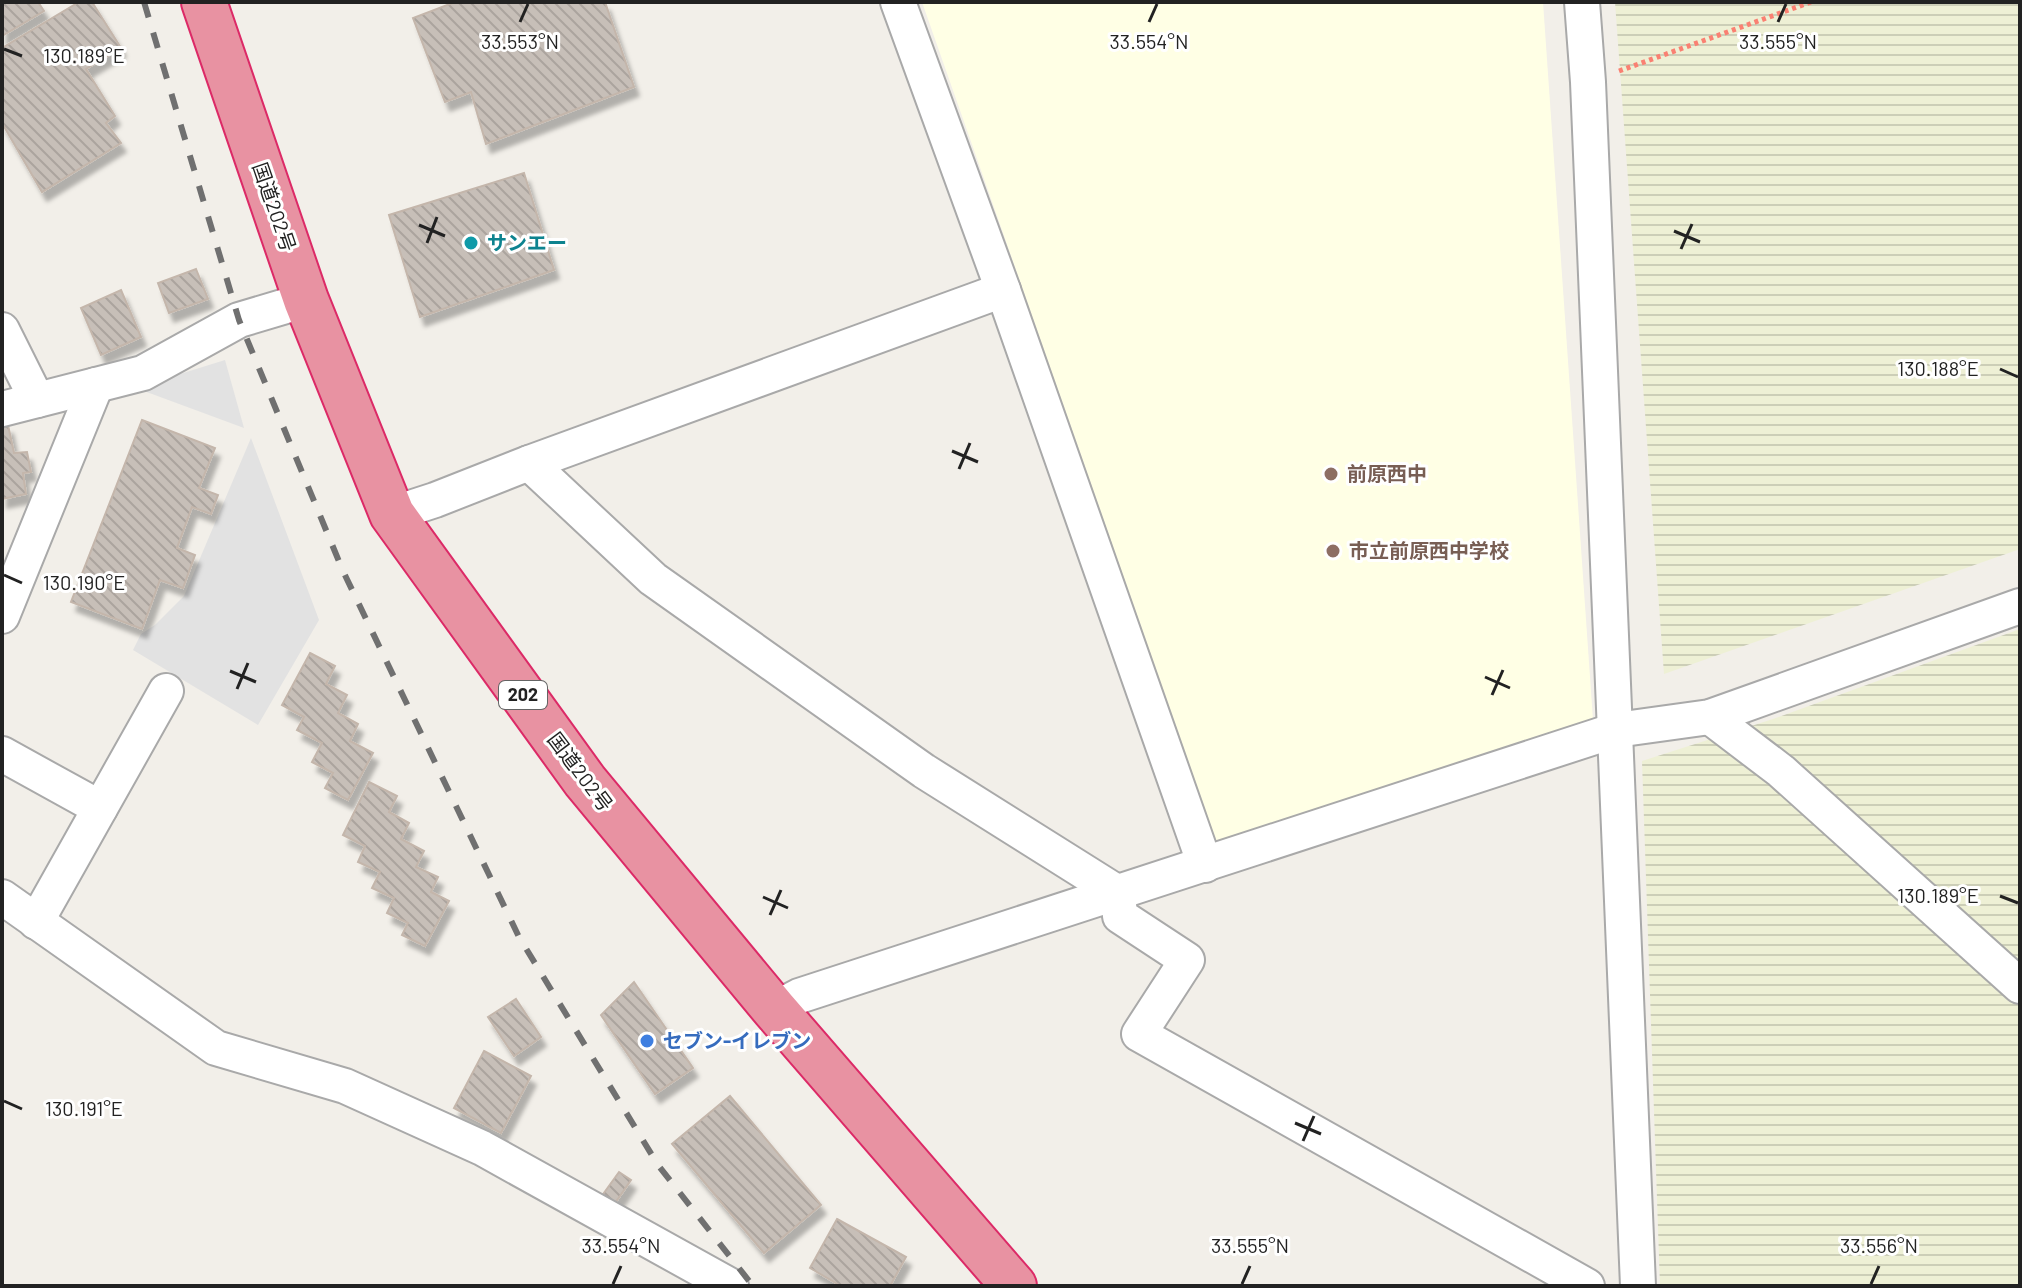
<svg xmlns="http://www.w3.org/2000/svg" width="2022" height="1288" font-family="Barlow,'Noto Sans JP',sans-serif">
	<defs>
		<pattern id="farmland-rules" width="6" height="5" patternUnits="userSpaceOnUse" patternTransform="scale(2)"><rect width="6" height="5" fill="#eef0d5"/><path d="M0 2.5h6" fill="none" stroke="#ccceb7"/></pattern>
		<pattern id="building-back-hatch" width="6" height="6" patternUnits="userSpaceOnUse" patternTransform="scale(2)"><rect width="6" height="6" fill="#c7bfb8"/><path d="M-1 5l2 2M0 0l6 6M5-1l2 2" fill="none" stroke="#aba49e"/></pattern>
		<filter id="shadow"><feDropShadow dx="5" dy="9" stdDeviation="2" flood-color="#0004"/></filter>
	</defs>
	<rect width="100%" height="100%" fill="#f2efe9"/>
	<path fill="#ffffe5" d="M922,2H1543L1593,720L1217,843Z"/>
	<g fill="url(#farmland-rules)">
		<path d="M1615,2H2020V549L1664,674Z"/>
		<path d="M2020,629V1286H1660L1642,761L1773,719Z"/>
	</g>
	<g fill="#e2e2e2">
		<path d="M225,360L244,428L144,391L151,383Z"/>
		<path d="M251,438L319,620L258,725L133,650L141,634L155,625L184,596Z"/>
	</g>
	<g fill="url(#building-back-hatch)" stroke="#c4b6ab" stroke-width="2" filter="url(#shadow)">
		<path d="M2,2H38L44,11L2,36Z"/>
		<path d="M79,2H92L121,48L86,69L115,116L106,123L121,143L42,192L2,123V48Z"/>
		<path d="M455,2H605L634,87L486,144L471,92L445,102L413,18Z"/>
		<path d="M524,173L554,270L420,317L389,215Z"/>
		<path d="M196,269L208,299L169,313L158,283Z"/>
		<path d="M121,290L141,337L101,355L81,308Z"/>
		<path d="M142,420L215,448L199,488L218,495L211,514L192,507L177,548L195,555L183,588L160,580L142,629L71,602Z"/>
		<path d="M8,425L14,453L27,452L31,472L23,473L26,494L2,499V426Z"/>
		<path d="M310,653L335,666L326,684L347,695L338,713L358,724L350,741L373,753L348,800L325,788L333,773L312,762L322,743L297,730L304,717L282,705Z"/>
		<path d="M369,782L397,796L389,812L409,823L401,839L424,851L416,867L438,877L431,892L449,901L425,946L402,935L408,923L387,913L394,898L372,888L380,872L358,862L365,846L343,835Z"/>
		<path d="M634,982L693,1068L655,1094L601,1015Z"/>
		<path d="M516,999L541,1037L514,1056L488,1017Z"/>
		<path d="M484,1051L531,1076L501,1133L454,1108Z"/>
		<path d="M730,1096L821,1205L764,1253L672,1144Z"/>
		<path d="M619,1172L631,1180L613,1206L601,1197Z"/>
		<path d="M837,1219L906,1257L890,1286H841L810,1268Z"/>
	</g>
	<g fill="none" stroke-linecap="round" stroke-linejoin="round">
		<defs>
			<g id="street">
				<path d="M898,2L1003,290L1205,865"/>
				<path d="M1582,2L1588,82L1638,1286"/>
				<path d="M2,330L37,400"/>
				<path d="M2,409L143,373L239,320L306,300"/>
				<path d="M529,463L653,579L924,771L1118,893L1120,916L1187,960L1139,1034L1587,1286"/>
				<path d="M392,514L435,500L529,463L1003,290"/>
				<path d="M2,616L96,385"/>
				<path d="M1710,717L1781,771L2020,986"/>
				<path d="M2,754L100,808"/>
				<path d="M2,897L216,1048L345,1086L482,1148L731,1286"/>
				<path d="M36,922L166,691"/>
				<path d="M774,1009L799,996L1616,730L1710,717L2020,606"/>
			</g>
			<path id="highway" d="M204,2L306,300L392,514L585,781L774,1009L1014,1286"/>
		</defs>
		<use href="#street" stroke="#a9a9a9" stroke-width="38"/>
		<use href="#highway" stroke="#dc2a67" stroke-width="48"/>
		<path stroke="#fa8072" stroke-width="5" stroke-dasharray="4 4" stroke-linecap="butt" d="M1619,71L1811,2"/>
		<use href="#street" stroke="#fff" stroke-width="34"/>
		<use href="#highway" stroke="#e892a2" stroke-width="44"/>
		<path stroke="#707070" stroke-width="6" stroke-dasharray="16 16" stroke-linecap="butt" d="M144,2L239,320L343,571L519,937L658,1165L753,1286"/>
	</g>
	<path fill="none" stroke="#222" stroke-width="3" d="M520,22L528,4M1149,22L1157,4M1778,22L1786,4M4,49L22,56M419,225L445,236M1674,231L1700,242M427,243L437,217M1681,249L1692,224M2000,369L2018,377M952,451L978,462M959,469L970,443M4,575L22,583M230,671L256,682M1485,677L1510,688M237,689L248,663M1492,695L1503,670M2000,896L2018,903M763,897L788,908M770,915L781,890M4,1101L22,1109M1295,1123L1321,1134M1303,1141L1314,1116M613,1284L621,1266M1242,1284L1250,1266M1871,1284L1879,1266"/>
	<circle fill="#0f9aa8" stroke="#fff" stroke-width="3" cx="471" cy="243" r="8"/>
	<g fill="#8d6e63" stroke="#fff" stroke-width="3">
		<circle cx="1331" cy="474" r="8"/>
		<circle cx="1333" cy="551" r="8"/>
	</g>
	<circle fill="#3f7fe0" stroke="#fff" stroke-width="3" cx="647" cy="1041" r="8"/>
	<g text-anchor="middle" stroke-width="6" stroke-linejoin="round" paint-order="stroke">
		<rect fill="#fff" stroke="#646464" stroke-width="2" x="499" y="681" width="48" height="28" rx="6"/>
		<g font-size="18" font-weight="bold" fill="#222">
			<text x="523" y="701">202</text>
		</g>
		<g font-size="20" fill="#222" stroke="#fff">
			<text transform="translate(274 207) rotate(71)" y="7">国道202号</text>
			<text transform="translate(580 772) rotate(53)" y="7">国道202号</text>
		</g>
		<g font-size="20" font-weight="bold" fill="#0d838f" stroke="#fff" text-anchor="start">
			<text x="487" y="250">サンエー</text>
		</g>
		<g font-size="20" font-weight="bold" fill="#785e54" stroke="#fff" text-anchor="start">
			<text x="1347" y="481">前原西中</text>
			<text x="1349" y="558">市立前原西中学校</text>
		</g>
		<g font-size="20" font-weight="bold" fill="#366cbe" stroke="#fff" text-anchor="start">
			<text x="663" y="1048">セブン-イレブン</text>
		</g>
	</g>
	<g font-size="20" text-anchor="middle" fill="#222" stroke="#fff" stroke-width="6" stroke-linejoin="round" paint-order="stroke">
		<text x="520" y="49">33.553°N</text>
		<text x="1149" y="49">33.554°N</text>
		<text x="1778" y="49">33.555°N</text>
		<text x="84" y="63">130.189°E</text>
		<text x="1938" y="376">130.188°E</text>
		<text x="84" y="590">130.190°E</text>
		<text x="1938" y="903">130.189°E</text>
		<text x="84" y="1116">130.191°E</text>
		<text x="621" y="1253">33.554°N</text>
		<text x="1250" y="1253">33.555°N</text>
		<text x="1879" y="1253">33.556°N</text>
	</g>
	<rect width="2022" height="1288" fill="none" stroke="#222222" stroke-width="8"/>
</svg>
